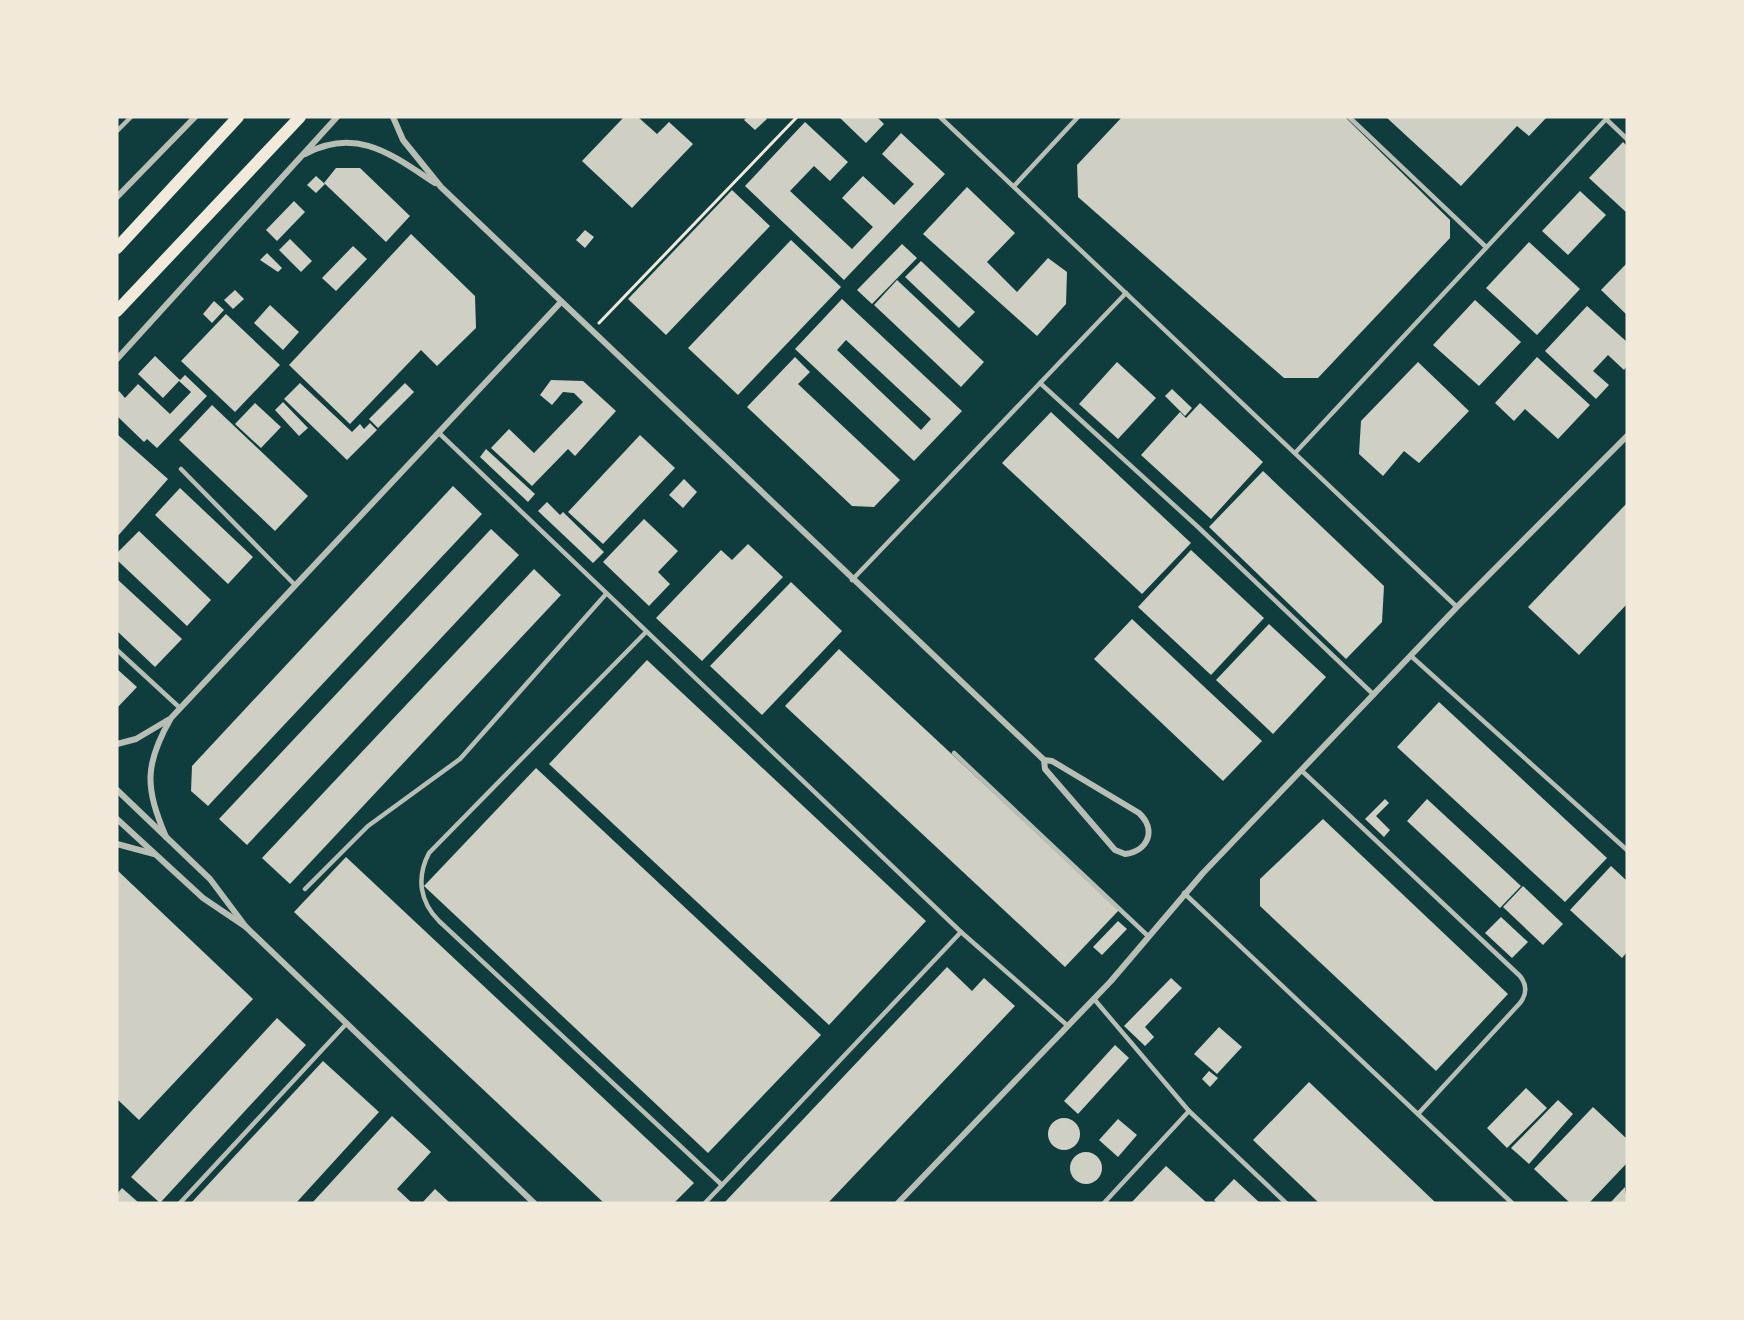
<svg xmlns="http://www.w3.org/2000/svg" width="1744" height="1320" font-family="Overpass,sans-serif">
	<rect width="100%" height="100%" fill="#0f3d3e"/>
	<g fill="#cfcfc3" fill-rule="evenodd">
		<path d="M624,117H638L657,134L669,122L693,144L632,208L582,161Z"/>
		<path d="M747,117H764L767,119L755,130L744,120Z"/>
		<path d="M839,117H877L884,124L866,143Z"/>
		<path d="M1122,117H1345L1450,220V238L1318,378H1284L1078,197L1077,165Z"/>
		<path d="M1386,117H1547L1529,136L1517,126L1461,186Z"/>
		<path d="M805,122L848,162L830,181L814,166L790,191L852,249L873,227L842,198L863,176L894,205L914,184L882,154L901,133L945,174L844,280L745,186Z"/>
		<path d="M1623,142L1627,146V213L1589,178Z"/>
		<path d="M336,168H360L410,216L386,242L324,183Z"/>
		<path d="M316,176L325,184L316,193L307,185Z"/>
		<path d="M967,187L1015,233L987,262L1017,292L1048,258L1067,272L1066,304L1037,336L923,234Z"/>
		<path d="M732,190L770,226L666,335L628,299Z"/>
		<path d="M1580,191L1606,215L1568,255L1542,231Z"/>
		<path d="M294,201L305,212L277,241L266,230Z"/>
		<path d="M585,230L594,237L585,248L576,240Z"/>
		<path d="M411,234L475,296L476,328L437,366L421,350L350,424L289,365Z"/>
		<path d="M290,239L312,261L301,272L279,250Z"/>
		<path d="M791,240L841,287L738,395L688,348Z"/>
		<path d="M1529,242L1580,289L1537,335L1486,288Z"/>
		<path d="M902,244L917,258L872,304L857,290Z"/>
		<path d="M353,246L367,259L336,291L322,278Z"/>
		<path d="M267,253L282,268L278,272L260,260Z"/>
		<path d="M921,261L975,312L959,328L905,277Z"/>
		<path d="M1627,263V315L1601,290Z"/>
		<path d="M897,280L984,362L961,387L874,305Z"/>
		<path d="M235,290L244,299L233,309L224,300Z"/>
		<path d="M842,299L962,411L914,461L795,349ZM846,340L931,419L921,430L837,350Z"/>
		<path d="M1475,300L1521,342L1479,386L1433,345Z"/>
		<path d="M214,301L224,310L212,323L203,314Z"/>
		<path d="M270,305L299,332L283,350L254,323Z"/>
		<path d="M1587,306L1627,342V366L1624,370L1608,355L1593,371L1609,385L1596,399L1545,351Z"/>
		<path d="M226,314L280,365L235,412L181,361Z"/>
		<path d="M155,356L180,380L185,375L207,396L157,448L147,439L144,442L117,416V393L119,391L125,398L138,384L170,414L191,392L179,381L163,398L138,374Z"/>
		<path d="M795,357L810,372L798,384L900,480L874,507L852,506L747,407Z"/>
		<path d="M1537,357L1590,405L1558,439L1525,409L1514,421L1495,403Z"/>
		<path d="M1117,362L1156,398L1118,439L1079,404Z"/>
		<path d="M1418,362L1469,411L1419,463L1404,451L1383,476L1359,454L1361,421Z"/>
		<path d="M551,380L583,381L616,411L575,456L568,449L532,486L491,448L509,429L534,453L583,402L574,393L563,392L552,405L540,395Z"/>
		<path d="M300,383L352,432L360,424L364,429L370,423L377,430L347,460L284,399Z"/>
		<path d="M405,383L414,392L378,428L369,419Z"/>
		<path d="M1172,389L1192,408L1185,416L1165,396Z"/>
		<path d="M283,402L308,428L299,436L275,410Z"/>
		<path d="M255,403L281,427L261,448L235,424Z"/>
		<path d="M1200,403L1263,462L1211,519L1141,455L1180,412L1186,418Z"/>
		<path d="M212,405L308,496L275,531L179,440Z"/>
		<path d="M1051,412L1191,543L1142,594L1002,463Z"/>
		<path d="M117,434L168,479L117,537Z"/>
		<path d="M640,435L675,468L603,544L568,512Z"/>
		<path d="M486,449L535,494L528,502L480,457Z"/>
		<path d="M1263,471L1384,586L1382,622L1346,659L1209,527Z"/>
		<path d="M684,479L697,492L683,508L669,495Z"/>
		<path d="M453,486L482,514L208,806L191,791L192,766Z"/>
		<path d="M180,488L253,557L228,584L155,515Z"/>
		<path d="M547,502L560,515L563,512L604,552L593,563L538,511Z"/>
		<path d="M1627,503V604L1579,655L1528,607Z"/>
		<path d="M644,519L678,551L658,572L670,584L649,606L603,562Z"/>
		<path d="M491,529L519,555L247,845L219,819Z"/>
		<path d="M139,531L211,600L187,626L117,560V553Z"/>
		<path d="M748,544L783,577L702,661L656,618L721,550L732,560Z"/>
		<path d="M1191,550L1264,618L1211,675L1138,607Z"/>
		<path d="M534,569L561,595L290,884L262,858Z"/>
		<path d="M117,579L182,639L155,667L117,631Z"/>
		<path d="M791,582L842,631L762,715L710,666Z"/>
		<path d="M1132,619L1262,741L1223,781L1094,659Z"/>
		<path d="M1269,624L1326,677L1273,734L1216,680Z"/>
		<path d="M839,649L1119,910L1065,967L785,706Z"/>
		<path d="M647,660L926,921L829,1025L549,764Z"/>
		<path d="M117,669L137,687L117,708Z"/>
		<path d="M1439,702L1607,858L1565,902L1397,747Z"/>
		<path d="M536,768L821,1035L708,1153L424,886Z"/>
		<path d="M1385,799L1389,803L1376,816L1390,830L1384,837L1365,819Z"/>
		<path d="M1427,799L1521,886L1500,908L1407,821Z"/>
		<path d="M1323,819L1508,994L1436,1071L1260,906V879Z"/>
		<path d="M346,857L694,1183L674,1203H604L294,912Z"/>
		<path d="M1611,866L1627,881V952L1622,958L1570,910Z"/>
		<path d="M117,870L253,999L139,1120L117,1099Z"/>
		<path d="M1523,886L1563,924L1543,945L1503,907Z"/>
		<path d="M1501,917L1528,942L1512,958L1485,933Z"/>
		<path d="M1118,921L1127,929L1102,955L1093,947Z"/>
		<path d="M947,967L972,991L984,978L1015,1006L828,1203H724Z"/>
		<path d="M1171,978L1182,988L1145,1027L1154,1037L1145,1046L1124,1026Z"/>
		<path d="M277,1018L306,1045L160,1203L131,1177Z"/>
		<path d="M1219,1027L1242,1047L1217,1074L1194,1054Z"/>
		<path d="M1115,1045L1129,1058L1078,1114L1064,1101Z"/>
		<path d="M323,1061L379,1112L296,1203H191Z"/>
		<path d="M1209,1071L1218,1078L1210,1087L1202,1079Z"/>
		<path d="M1309,1082L1436,1203H1319L1253,1140Z"/>
		<path d="M1526,1088L1547,1108L1507,1148L1487,1128Z"/>
		<path d="M1558,1100L1573,1114L1529,1164L1511,1148Z"/>
		<path d="M1593,1107L1627,1139V1163L1589,1203H1570L1534,1169Z"/>
		<path d="M392,1116L431,1152L397,1189L412,1203H312Z"/>
		<circle cx="1064" cy="1134" r="16"/>
		<path d="M1118,1119L1137,1135L1118,1157L1099,1140Z"/>
		<circle cx="1086" cy="1168" r="16"/>
		<path d="M1166,1166L1207,1203H1131Z"/>
		<path d="M1234,1179L1260,1203H1217L1214,1200Z"/>
		<path d="M1625,1187L1627,1203H1610Z"/>
		<path d="M122,1188L139,1203H117V1194Z"/>
		<path d="M435,1189L450,1203H422Z"/>
	</g>
	<g fill="none" stroke-linecap="round" stroke-linejoin="round">
		<path stroke="#f1e9da" stroke-width="3" d="M599,323L797,117"/>
		<g stroke="#b8beb3" stroke-width="4.5">
			<path d="M940,117L1457,607"/>
			<path d="M1349,117L1486,247"/>
			<path d="M1606,119L1627,139"/>
			<path d="M117,131L131,117"/>
			<path d="M1014,186L1078,117"/>
			<path d="M1040,383L1198,527L1374,695"/>
			<path d="M439,433L961,932L1068,1026"/>
			<path d="M1295,453L1608,117"/>
			<path d="M181,469L295,585"/>
			<path d="M852,580L1126,293"/>
			<path d="M646,632L429,853C416,878 420,902 439,921L722,1185"/>
			<path d="M117,650L180,708"/>
			<path d="M1411,656L1627,850"/>
			<path d="M954,753L1148,936"/>
			<path d="M1301,770L1520,976C1527,985 1527,994 1520,1003L1418,1114"/>
			<path d="M305,889L368,826L460,759L606,594"/>
			<path d="M1184,893L1512,1203"/>
			<path d="M1094,999L1189,1111L1286,1203"/>
			<path d="M180,1203L347,1023"/>
			<path d="M705,1203L961,932"/>
			<path d="M1104,1203L1189,1111"/>
		</g>
		<g stroke="#b8beb3" stroke-width="6">
			<path d="M393,117L403,140L441,187L1044,760"/>
			<path d="M305,154C357,126 392,155 435,183"/>
			<path d="M117,197L195,117"/>
			<path d="M117,359L337,117"/>
			<path d="M117,744L136,739L168,720"/>
			<path d="M1044,760L1052,761L1139,813C1157,830 1148,851 1125,854L1115,850L1045,769Z"/>
			<path d="M117,790L210,879L246,927L534,1203"/>
			<path d="M117,819L203,898L246,927"/>
			<path d="M166,837C145,787 144,765 171,718L561,302"/>
			<path d="M117,844L154,854"/>
			<path d="M898,1203L1111,981L1203,873L1457,607L1627,436"/>
		</g>
		<g stroke="#f1e9da" stroke-width="12">
			<path d="M117,248L238,117"/>
			<path d="M117,311L300,117"/>
		</g>
	</g>
	<rect width="1744" height="1320" fill="none" stroke="#f1e9da" stroke-width="237"/>
</svg>
